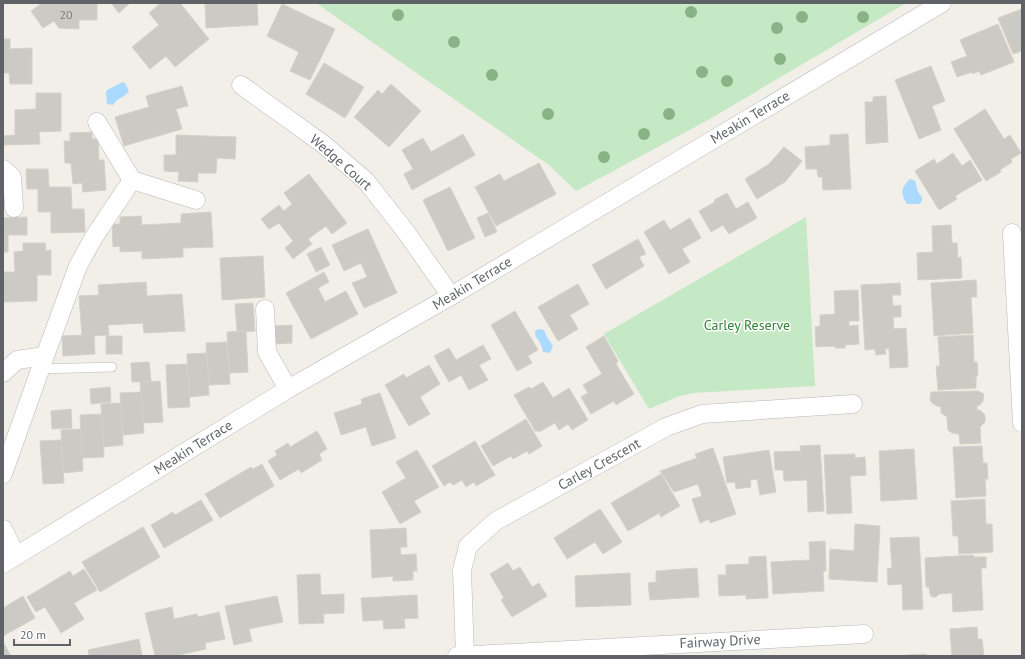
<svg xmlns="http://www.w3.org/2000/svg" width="1025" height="659" font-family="'PT Sans',sans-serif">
	<rect width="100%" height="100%" fill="#f1efe8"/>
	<g fill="#c5e8c5">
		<path d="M316,3H906L708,120L576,191L549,165Z"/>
		<path d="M806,217L815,386L693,393L677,397L649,409L604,334Z"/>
	</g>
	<g fill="#aadaff">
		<path d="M123,82L125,83L129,91C125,98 117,97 113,105L107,104L106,93L107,90Z"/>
		<path d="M910,179L915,181L918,192L922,197V200L920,204H907C900,194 901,187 910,179Z"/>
		<path d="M538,329L544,330L547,337L553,346L550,353L543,352C542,349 542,346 540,343C538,338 535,338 535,331Z"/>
	</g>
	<g fill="#cccac5" stroke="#d6d1c6">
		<path d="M42,3H97V20H79V29L59,28L54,21L43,28L31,11Z"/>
		<path d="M111,3H130L119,13Z"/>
		<path d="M161,3H180L209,39L175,67L166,56L150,69L132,47L159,25L149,13Z"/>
		<path d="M205,3H257L258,25L206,28Z"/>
		<path d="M282,4L335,29L310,80L290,71L299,52L267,36Z"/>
		<path d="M1022,9V51L1013,54L998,18Z"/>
		<path d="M998,24L1014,62L981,75L979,71L973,74L972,72L957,77L951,62L967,56L960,40Z"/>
		<path d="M3,39H10V49L32,48V84H10L9,73H3Z"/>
		<path d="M324,63L364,87L345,118L306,94Z"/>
		<path d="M931,66L945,101L932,106L941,130L919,139L895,80Z"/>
		<path d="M391,84L421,111L389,147L354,117L378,90L382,94Z"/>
		<path d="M182,86L188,106L176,109L182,129L124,146L115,117L149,107L146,96Z"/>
		<path d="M36,93H61V131L39,132L40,144L3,145V136L15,135V110L36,109Z"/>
		<path d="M886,96L888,142L866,144L865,102H873V97Z"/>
		<path d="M985,109L1004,139L1010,135L1021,153L1011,159L1012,162L1000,170L1001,172L986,181L954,129Z"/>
		<path d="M92,132V139H98L99,160H104L106,190L83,192L82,183L73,184L71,163H65L64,141H70V133Z"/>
		<path d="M463,134L475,155L412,190L404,174L413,169L402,150L423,138L431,152Z"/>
		<path d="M848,134L851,189L823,190L822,177H818L817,169H806L805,147L830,145V135Z"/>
		<path d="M176,135L236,137L235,159L217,158L216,173H198V182L178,181L179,172L164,171V155H176Z"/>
		<path d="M784,147L802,161L785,182L757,199L745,179L769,164Z"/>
		<path d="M953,153L962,166L970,160L982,180L955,196L957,199L939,210L915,171L934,159L937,164Z"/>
		<path d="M539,163L556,194L496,226L475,187L500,174L504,181Z"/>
		<path d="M26,169H48L49,187H71L72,209H84L85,232L51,233V212H38V189H27Z"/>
		<path d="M309,174L347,223L332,234L326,226L308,239L312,244L293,259L285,248L293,241L279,223L269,229L261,219L279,205L284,211L292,204L284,193Z"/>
		<path d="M450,187L475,238L448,251L423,200Z"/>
		<path d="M727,193L736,209L748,202L757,218L729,234L723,225L711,232L699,211L715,202L714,200Z"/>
		<path d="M211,212L213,247L183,248V257L142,259V251L120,252V246L113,247L112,224H120V217L141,216L142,225L181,223V214Z"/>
		<path d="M488,213L497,232L485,237L477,218Z"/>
		<path d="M27,217V235H8V252H3V218Z"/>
		<path d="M690,218L701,238L682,249L690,262L669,274L644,232L664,220L670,230Z"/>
		<path d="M951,225L952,243H957L958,258L961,257L962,278L918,280L917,253L933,252L932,226Z"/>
		<path d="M368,229L397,293L364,308L352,283L367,277L361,263L344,271L332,245Z"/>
		<path d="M638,239L646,254L639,257L644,266L606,289L592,265Z"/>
		<path d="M23,243H45L46,251L51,250V275H37V301L3,302V272H15L14,252L23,251Z"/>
		<path d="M321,247L330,265L316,272L307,254Z"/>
		<path d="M263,256L265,297L222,300L220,258Z"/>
		<path d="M324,272L329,282L318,288L325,302L346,291L358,314L311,339L286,293Z"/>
		<path d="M976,280L977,297H971L973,333L934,336L931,283Z"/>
		<path d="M146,282L147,296L182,294L185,331L144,333L143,323L108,325L109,335L94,336L95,354L63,356L62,336L82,335L79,296L99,295L98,285Z"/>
		<path d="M900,283L901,295H892L893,306L901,305V317H893L894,329L906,328L908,367L890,368L889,348L885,349L886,354L876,355L875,349L865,350L861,285Z"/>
		<path d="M578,284L589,304L570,315L578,329L558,341L538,307Z"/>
		<path d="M858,290L859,321H849V326L858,325L859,344L845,345V348H835V346L816,347L815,327L820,326V315L835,314L834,291Z"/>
		<path d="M253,303L255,331L237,332L235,304Z"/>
		<path d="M515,311L538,350L528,356L532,363L517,371L491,325Z"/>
		<path d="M292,325V343L275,344L274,326Z"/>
		<path d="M246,331L248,372L229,373L227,332Z"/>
		<path d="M973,335L974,362H977L978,376H976V388L938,390L936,366H940L938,337Z"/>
		<rect x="106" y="336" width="16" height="18"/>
		<path d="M604,336L618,361L616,364L634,394L616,405L614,401L591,414L581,397L588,393L583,385L602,374L586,347Z"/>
		<path d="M227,342L230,384L208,385L206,343Z"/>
		<path d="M483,345L491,359L479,365L488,380L469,390L461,375L449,382L434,356L449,348L456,360Z"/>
		<path d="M207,353L209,395L189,397L187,354Z"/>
		<path d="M149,362L151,381L132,382L131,363Z"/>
		<path d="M187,364L190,407L168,408L166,365Z"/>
		<path d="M429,365L440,384L420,397L430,414L409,426L385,385L404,374L406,378Z"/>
		<path d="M160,381L163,422L143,423L140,382Z"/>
		<path d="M543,382L553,398L569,388L588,420L572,430L568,424L559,430L555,423L539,432L538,430L536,432L514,395L529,387L531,389Z"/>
		<path d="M110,387L111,402L91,404L90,389Z"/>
		<path d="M978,391L984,394L983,401L980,405L977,406V411L980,410L985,415V422L980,427L981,443L960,444L959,434L952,433L948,430L947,417L941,413V406L939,407L932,403L930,400L931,392Z"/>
		<path d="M141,392L144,433L123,435L120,393Z"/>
		<path d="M380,393L396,438L372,446L366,427L341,435L334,413L362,404L361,399Z"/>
		<path d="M121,403L123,445L103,447L101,404Z"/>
		<path d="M71,409L72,428L52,429L51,411Z"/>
		<path d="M102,414L104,457L82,458L80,415Z"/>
		<path d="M526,419L542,446L529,454L527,451L513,459L511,456L493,466L481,446Z"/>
		<path d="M81,429L83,471L63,473L61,430Z"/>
		<path d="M317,431L327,449L319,454L322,460L301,473L299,469L280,480L268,461L277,455L275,451L288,443L290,447Z"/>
		<path d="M61,440L64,483L43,484L40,441Z"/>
		<path d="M475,441L495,475L476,486L474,482L466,487L462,480L453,485L450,482L444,486L432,466Z"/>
		<path d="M820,445L824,511L808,512L807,480L784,481L783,470H775L774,452L801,451L800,446Z"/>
		<path d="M982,446L983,463H987L988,479H985L986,496L956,498L953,447Z"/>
		<path d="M713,448L736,514L710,523L709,519L700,523L692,499L702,496L698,484L674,492L660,471L697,458L695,454Z"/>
		<path d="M914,449L917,499L881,501L879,451Z"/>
		<path d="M417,450L439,487L414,501L421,512L400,524L382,492L406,478L396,462Z"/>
		<path d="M769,450L776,492L760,495L757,479L750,480L751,487L736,489L735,482L727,483L723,457Z"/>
		<path d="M855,454V458L865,457L866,475L850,476L852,513L827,514L824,455Z"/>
		<path d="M262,464L274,486L220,518L205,494L251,467L253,469Z"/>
		<path d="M661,474L680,506L661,517L659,513L628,531L611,503Z"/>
		<path d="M985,499L986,524H992L993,552L959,554L958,536H953L951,501Z"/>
		<path d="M201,500L213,520L164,548L151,525L173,512L175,515Z"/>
		<path d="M600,509L622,542L603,554L595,542L567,559L554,538Z"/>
		<path d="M855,524L880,526L877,582L829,579L830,549L854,551Z"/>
		<path d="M143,527L160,557L100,592L82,562Z"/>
		<path d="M406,528L407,547H400L401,555L416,554L417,571H413V580L393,581V576L372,578L370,530Z"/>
		<path d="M919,537L923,609L903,610L902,584L888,585L887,569L892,568L890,538Z"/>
		<path d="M825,541L826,571H823L824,591L773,594L771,562L810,560L809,542Z"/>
		<path d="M973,555L974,557H986V568H981L983,610L953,612L952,593L939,594L936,597H932L930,594L929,587H926L925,558Z"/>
		<path d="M766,556L768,598L746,599V595L719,596L718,575H726V565L749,564V557Z"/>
		<path d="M508,563L513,571L520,567L532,587L539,583L547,596L512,617L501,600L504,598L490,574Z"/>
		<path d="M697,568L699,597L650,600L648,583L656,582V571Z"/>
		<path d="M84,569L97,590L74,603L84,619L61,633L45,607L36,612L27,597L70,571L73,576Z"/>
		<path d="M630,573L631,605L576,607L575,576Z"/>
		<path d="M320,574L321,595L344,594V613L323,614L324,623L299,624L297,575Z"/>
		<path d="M417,595L418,618L404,619L405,628L384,629L383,620L363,621L361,598Z"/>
		<path d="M23,596L35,618L3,636V608Z"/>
		<path d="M277,596L283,622L249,629L252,641L234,645L225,606Z"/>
		<path d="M172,607L174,619L197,614L198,617L219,612L225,639L205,643L206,649L174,656H155L145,613Z"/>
		<path d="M977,627L978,639H982L984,656H952L950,629Z"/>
		<path d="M139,639L142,656H89L88,650Z"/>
		<path d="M3,642L11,656H3Z"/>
		<path d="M926,654L927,656H906V655Z"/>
	</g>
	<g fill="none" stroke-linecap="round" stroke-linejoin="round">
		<defs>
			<path id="lane" d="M40,369L112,367"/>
			<g id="street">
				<path d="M241,85L323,144L366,181L406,232L451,296"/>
				<path d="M97,122L132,180L196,200"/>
				<path d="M3,169L12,177L14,208"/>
				<path d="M1012,233L1022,423"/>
				<path d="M265,309L267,352L288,389"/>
				<path d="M3,373L17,360L45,356"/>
				<path d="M3,474L45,356L78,266L94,237L132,180"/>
				<path d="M3,529L16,556"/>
				<path d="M3,564L288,389L451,296L942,3"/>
				<path d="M457,656L864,634"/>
				<path d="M465,656L462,570L468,546L496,521L666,427L702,414L853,404"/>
			</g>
		</defs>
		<use href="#lane" stroke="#b5b8bc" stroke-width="10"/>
		<use href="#street" stroke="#b5b8bc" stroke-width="19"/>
		<use href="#lane" stroke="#fff" stroke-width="9"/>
		<use href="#street" stroke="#fff" stroke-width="18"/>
	</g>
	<g fill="#89b387">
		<circle cx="691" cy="12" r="6"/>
		<circle cx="398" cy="15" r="6"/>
		<circle cx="802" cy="17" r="6"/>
		<circle cx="863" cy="17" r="6"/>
		<circle cx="777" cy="28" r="6"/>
		<circle cx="454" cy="42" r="6"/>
		<circle cx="780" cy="59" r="6"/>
		<circle cx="702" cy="72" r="6"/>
		<circle cx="492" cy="75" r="6"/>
		<circle cx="727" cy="81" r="6"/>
		<circle cx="548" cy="114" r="6"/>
		<circle cx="669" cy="114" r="6"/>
		<circle cx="644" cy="134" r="6"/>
		<circle cx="604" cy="157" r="6"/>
	</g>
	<g text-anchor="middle" stroke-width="3" stroke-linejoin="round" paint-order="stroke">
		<g font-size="12" fill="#7a7d7f">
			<text x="66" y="19">20</text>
		</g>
		<g font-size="14" fill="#5f6368" stroke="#fff">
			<text transform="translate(750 117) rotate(-31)" y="5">Meakin Terrace</text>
			<text transform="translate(341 162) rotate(41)" y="5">Wedge Court</text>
			<text transform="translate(472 283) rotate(-31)" y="5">Meakin Terrace</text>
			<text transform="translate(193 447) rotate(-32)" y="5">Meakin Terrace</text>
			<text transform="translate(599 464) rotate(-29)" y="5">Carley Crescent</text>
			<text transform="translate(720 641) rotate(-3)" y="5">Fairway Drive</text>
		</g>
		<g font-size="14" fill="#348238" stroke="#fff">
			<text x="747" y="330">Carley Reserve</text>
		</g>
	</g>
	<rect width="1025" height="659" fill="none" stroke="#5f6368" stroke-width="8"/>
	<path d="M14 639v6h56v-6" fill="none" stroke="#5f6368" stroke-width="2"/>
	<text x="20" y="639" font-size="12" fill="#5f6368" stroke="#ffffff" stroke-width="3" paint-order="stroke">20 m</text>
</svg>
